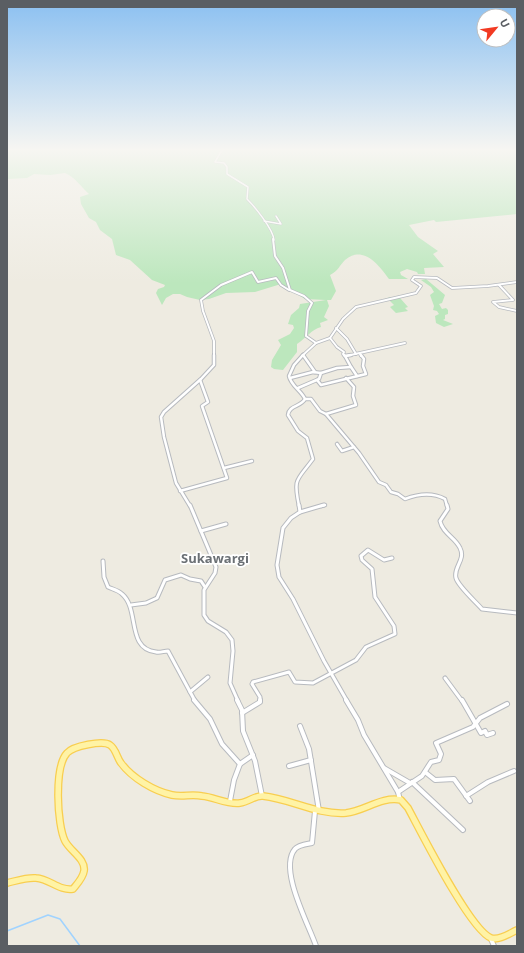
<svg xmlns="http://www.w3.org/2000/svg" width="524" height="953" font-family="'Open Sans',sans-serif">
	<rect width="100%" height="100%" fill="#eeebe1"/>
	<g fill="#bce7bd">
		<path d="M7,150H517V214L436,222L434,220L409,225L418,237L438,251L433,254L444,267L424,268L425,274H418L417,272L407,269L400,272L401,275L408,279H389C380,267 364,244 345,260C339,266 339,270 330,275L336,291L331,300H327L329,306L324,317L328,320L320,323L321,327C311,330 306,338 297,344V352L283,370L274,369L271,367L272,360L281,345L278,340L290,334L294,328L293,325L288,324L291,315L299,308L300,304L326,300L305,299L281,284L255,292L226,293L209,299L200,300L187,297L180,294H173L166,298L162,305L156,293L158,289L164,287L165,285L152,280L130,260L116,255L112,239L100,230L96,222L89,218L81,204L80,197L89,194C81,187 75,177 65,173L50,175L34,174L27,178L7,179Z"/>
		<path d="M426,279L445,295L442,303L439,304L442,309L446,308L448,310V314L445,315V319L443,320L453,324L444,327L436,323L435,316L439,314L437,311L433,310L434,306L430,295L434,292L431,287L421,280Z"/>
		<path d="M390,297L400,298L408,307L405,308L408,311L396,313L390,307L394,305L390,301L385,299Z"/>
	</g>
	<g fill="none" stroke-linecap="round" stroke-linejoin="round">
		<path stroke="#a0d3ff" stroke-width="1.5" d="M7,931L48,915L60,919L80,946"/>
		<defs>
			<g id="minor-far4">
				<path d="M222,150L215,162L224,163L227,167V174L248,187L247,199C255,207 273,229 274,240"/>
				<path d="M264,221L281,224L276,216"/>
			</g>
			<g id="minor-far3">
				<path d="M273,239L275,256L283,268L290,290L304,296L312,303L308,311L306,336L316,343L302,356"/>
				<path d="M499,285L513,300L493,302L499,307L517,311"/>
				<path d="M336,328L347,339L356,354"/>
				<path d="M330,338L337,347L344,352L343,354L345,356"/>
				<path d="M316,343L330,338L343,319L356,307L416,293L421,286L412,280L414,277L437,278L452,288L488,286L517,282"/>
				<path d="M360,354L361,356"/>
				<path d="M214,356V341L203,311L201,300L221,285L252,272L258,282L276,278L281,285L289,290"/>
				<path d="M346,356L405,343"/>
			</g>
			<g id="minor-far2">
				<path d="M303,355L315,372"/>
				<path d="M344,355L345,356"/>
				<path d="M351,367L357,376"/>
				<path d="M290,378L313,372L321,373"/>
				<path d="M317,380L321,385L366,374L363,366L364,359L361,355"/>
				<path d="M298,388L319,379L321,373L337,368L351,367L345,356L351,355"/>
				<path d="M305,399H311L320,411L326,414L359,453L379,482L386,485L391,492L398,494L405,499C418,494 432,492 445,499L447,506"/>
				<path d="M326,414L356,405L353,396L354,387L346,378"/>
				<path d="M337,444L342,451L354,447"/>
				<path d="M224,468L252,461"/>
				<path d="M180,491L227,478L202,406L208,402L200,380"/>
				<path d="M190,506L176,483L164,437L161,417L164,412L201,379L214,365V355"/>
				<path d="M299,506C293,477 297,481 313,459L307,438L298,431L288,415C289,405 301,407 305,399C301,390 291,386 289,376L294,365L303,355"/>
				<path d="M321,506L325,505"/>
			</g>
			<g id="minor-far1">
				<path d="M190,505L216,567L215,573L204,590V615L208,621L226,632L232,640L233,651L230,683L238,701"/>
				<path d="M299,505L300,512L291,518L283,528L277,565L279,577L293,599L324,661L347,701"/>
				<path d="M447,505L448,509L440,521C443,534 455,537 460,548C466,560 453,567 456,578C458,586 476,602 482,609L517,613"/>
				<path d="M300,512L324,505"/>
				<path d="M201,531L226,524"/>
				<path d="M103,561L104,577L108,587C112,589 118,590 122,594C140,609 126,649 156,652C160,653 164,651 168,651L195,701"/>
				<path d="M131,605L146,603L157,598L165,580L181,575L190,579L201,581L205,587"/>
				<path d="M445,678L462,701"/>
				<path d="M190,692L208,677"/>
				<path d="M260,701V697L252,684L253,682L289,672L295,682L313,683L356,660L366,647L395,634L394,626L375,597L372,569L362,560L361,556L368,550L384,560L392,558"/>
			</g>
			<g id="minor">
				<path d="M194,700L210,719L222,744L240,764L253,755"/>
				<path d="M237,700L242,710L243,731L255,761L262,796"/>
				<path d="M346,700L358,720L364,735L398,792L400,800"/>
				<path d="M462,700L481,733L485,731L487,735L493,733"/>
				<path d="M242,713L260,702V700"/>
				<path d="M300,726L309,749L319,811"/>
				<path d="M289,766L311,760"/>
				<path d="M384,768L410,783"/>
				<path d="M425,772L435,780L454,779L470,801"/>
				<path d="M412,782L463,830"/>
				<path d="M398,792L422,776L431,762L439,760L441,754L436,743L473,727L480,718L507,704"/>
				<path d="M466,796L488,782L514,771"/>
				<path d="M230,801L234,780L240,764"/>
				<path d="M315,811L312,843C307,844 298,845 295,849C278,869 309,925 316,946"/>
				<path d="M491,939L494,946"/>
			</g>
			<path id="major" d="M7,883C16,881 27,877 36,878C50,879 59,891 73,889C77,884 83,878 84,871C86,859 70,851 65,841C57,825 54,767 67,753C73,746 103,740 110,745C116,749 117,758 121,763C132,778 154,791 172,795C182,797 192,794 202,796C214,797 228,805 240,803C249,802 255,795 263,796C291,799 317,815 346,813C365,811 381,796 401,800L408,808C421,832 470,930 491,938C499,941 510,933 517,930"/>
		</defs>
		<use href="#minor-far4" stroke="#b7babf" stroke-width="2.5"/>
		<use href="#minor-far3" stroke="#b7babf" stroke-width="3.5"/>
		<use href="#minor-far2" stroke="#b7babf" stroke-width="4.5"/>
		<use href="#minor-far1" stroke="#b7babf" stroke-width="5"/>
		<use href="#minor" stroke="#b7babf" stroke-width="6"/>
		<use href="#major" stroke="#f8ce50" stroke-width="8"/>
		<use href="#minor-far4" stroke="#fff" stroke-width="1.5"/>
		<use href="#minor-far3" stroke="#fff" stroke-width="2"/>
		<use href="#minor-far2" stroke="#fff" stroke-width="2.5"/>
		<use href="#minor-far1" stroke="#fff" stroke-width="3"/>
		<use href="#minor" stroke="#fff" stroke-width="4"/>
		<use href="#major" stroke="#fff3a5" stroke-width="5.5"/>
	</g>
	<linearGradient id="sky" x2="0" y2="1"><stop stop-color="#8bc0f1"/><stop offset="0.53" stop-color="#f7f6f2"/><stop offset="1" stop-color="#f7f6f2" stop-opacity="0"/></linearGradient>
	<rect width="524" height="283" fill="url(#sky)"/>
	<g text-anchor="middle" stroke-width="3.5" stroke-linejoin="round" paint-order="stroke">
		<g font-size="13" font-weight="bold" fill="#6b7075" stroke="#fff">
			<text x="215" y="563">Sukawargi</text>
		</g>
	</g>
	<rect width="524" height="953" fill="none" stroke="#5a5e63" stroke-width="16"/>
	<g transform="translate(496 28) rotate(61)"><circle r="19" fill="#ffffff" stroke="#bdbfc1"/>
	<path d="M0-3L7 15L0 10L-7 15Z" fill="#f23a23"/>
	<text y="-6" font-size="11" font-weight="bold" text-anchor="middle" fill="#5a5e63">U</text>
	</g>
</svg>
